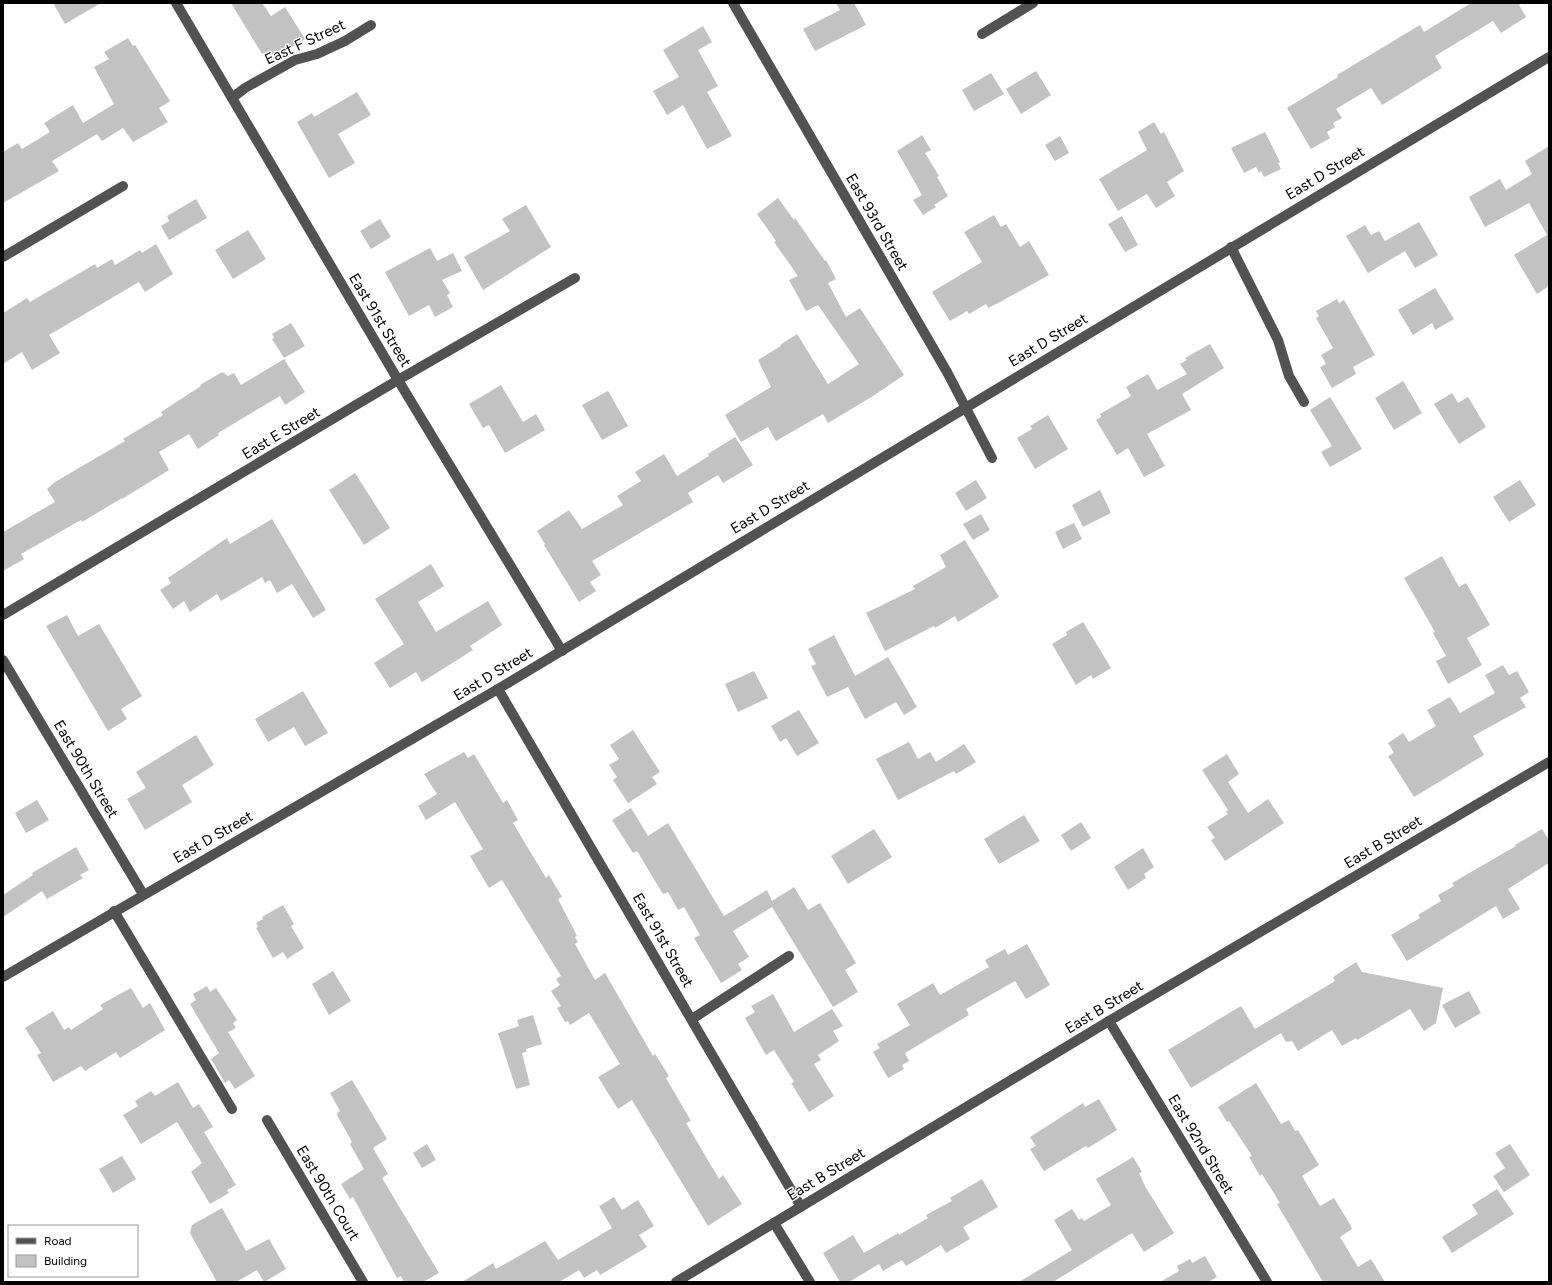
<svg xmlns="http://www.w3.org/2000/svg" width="1552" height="1285" font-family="Figtree,sans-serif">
	<rect width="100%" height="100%" fill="#fff"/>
	<g fill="#c2c2c2">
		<path d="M53,3H101L65,24Z"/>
		<path d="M231,3H262L271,16L285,7L305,39L289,49L292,54L272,65L264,53L262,54Z"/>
		<path d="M836,3H854L866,25L815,51L803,29L840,10Z"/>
		<path d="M1471,3H1522L1519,5L1526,17L1501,33L1493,21L1435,56L1442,68L1382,105L1371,88L1336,109L1342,118L1333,123L1335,127L1327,132L1330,138L1311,149L1287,108L1338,77L1337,75L1420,25L1424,32Z"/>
		<path d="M703,26L712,42L698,50L718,86L707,92L732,136L707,149L683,105L667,115L653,91L679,77L663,50Z"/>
		<path d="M128,38L133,46L135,45L170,101L159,108L168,122L133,142L123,128L102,141L97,134L52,161L59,171L3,203V152L18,143L22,149L50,132L44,123L73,105L83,123L114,104L94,67L109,59L104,52Z"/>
		<path d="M1036,71L1051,95L1021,114L1006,89Z"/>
		<path d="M991,73L1004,94L974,111L962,90Z"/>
		<path d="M357,92L371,115L338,134L355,163L329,178L297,122L312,113L314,117Z"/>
		<path d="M1154,122L1161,134L1164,132L1184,171L1167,182L1175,196L1156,208L1147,194L1118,211L1099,179L1147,150L1138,132Z"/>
		<path d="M1265,132L1280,162L1278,163L1281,169L1264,177L1261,171L1259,173L1256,167L1244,173L1231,148Z"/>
		<path d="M922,135L931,150L925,153L939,176L937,177L948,196L934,205L936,207L923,215L913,200L922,195L897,151Z"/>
		<path d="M1060,136L1069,153L1055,161L1045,145Z"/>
		<path d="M1549,146V286L1537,294L1514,255L1547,235L1529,203L1485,227L1469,197L1500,179L1506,190L1532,174L1525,161Z"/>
		<path d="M778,198L794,220L795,218L825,261L826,260L836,279L828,283L846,317L860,308L904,375L873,396L828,423L823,414L776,441L768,427L741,442L725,415L771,387L758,360L781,346L780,345L797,334L828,384L859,364L818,305L806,311L789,280L798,276L774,242L776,241L757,214Z"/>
		<path d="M196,199L207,218L169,240L161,226L169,221L167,216Z"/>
		<path d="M526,205L551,247L483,290L464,257L510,231L502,219Z"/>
		<path d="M994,215L1001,227L1006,224L1020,247L1029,241L1049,275L1000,302L988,308L986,304L969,314L967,311L950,321L932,292L982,262L964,232Z"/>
		<path d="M1122,216L1138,245L1125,252L1108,224Z"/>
		<path d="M380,219L391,237L371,249L360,231Z"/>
		<path d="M1419,222L1438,255L1415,268L1405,251L1368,273L1346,236L1365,225L1371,235L1379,231L1385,241Z"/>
		<path d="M248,230L266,259L233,279L215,250Z"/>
		<path d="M156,244L173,274L145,292L139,282L49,335L60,353L32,370L22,352L3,364V313L27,298L30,302L95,264L97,268L112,259L115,265L140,250L142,253Z"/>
		<path d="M430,248L437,261L453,253L462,271L442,280L450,293L447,295L453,307L435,317L429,305L409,316L385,272Z"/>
		<path d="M1435,288L1454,319L1435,330L1432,323L1413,335L1398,310Z"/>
		<path d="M1337,299L1339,303L1344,300L1375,355L1353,367L1356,374L1332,388L1320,367L1326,364L1321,355L1333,348L1316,318L1319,316L1316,311Z"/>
		<path d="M291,323L305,346L284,358L272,339L274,338L272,334Z"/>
		<path d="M1210,344L1224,368L1182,394L1191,410L1147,434L1165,466L1144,477L1128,448L1117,455L1096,420L1101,417L1100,414L1131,396L1126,387L1148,374L1157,390L1187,374L1180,364L1187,360L1185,358Z"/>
		<path d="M284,359L305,392L285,405L280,396L218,433L219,435L198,449L189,434L159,452L169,470L122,499V498L82,522L81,520L21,554L24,559L3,571V532L55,502L47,489L55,482L125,441L123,439L163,415L161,412L201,386L200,385L222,372L228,376L234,373L241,385Z"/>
		<path d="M1403,381L1422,413L1394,430L1375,398Z"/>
		<path d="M501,385L523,422L536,414L545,430L505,453L489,425L483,428L469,404Z"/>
		<path d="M608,391L628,426L602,440L582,405Z"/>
		<path d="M1452,393L1458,403L1468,397L1486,427L1459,444L1434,404Z"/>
		<path d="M1330,397L1362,449L1330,467L1321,452L1332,446L1310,410Z"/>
		<path d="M1048,415L1068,449L1035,469L1017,438L1032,429L1030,426Z"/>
		<path d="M735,437L753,465L723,483L718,475L688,493L693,502L592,561L601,575L590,582L596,591L579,602L544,545L545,544L537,531L569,510L582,529L623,505L617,496L641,481L635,472L664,454L677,476L709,456L708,454Z"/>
		<path d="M355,473L390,528L364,545L329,490Z"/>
		<path d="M976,480L987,498L966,511L955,493Z"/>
		<path d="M1520,480L1536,505L1509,522L1493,497Z"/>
		<path d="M1100,490L1111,513L1083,527L1072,505Z"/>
		<path d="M981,514L990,530L973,540L963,524Z"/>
		<path d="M272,519L326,610L313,618L292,584L277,593L270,580L265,583L262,577L221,601L217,594L190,612L184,601L173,609L160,590L171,583L168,578L227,538L230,544Z"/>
		<path d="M1074,523L1082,539L1063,549L1055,532Z"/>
		<path d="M965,540L999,597L958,622L955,616L935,628L934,626L885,651L866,613L915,589L913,586L946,567L940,555Z"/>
		<path d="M1442,556L1459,587L1466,583L1490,625L1467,638L1482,665L1448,684L1436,661L1446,656L1433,633L1435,632L1404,578Z"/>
		<path d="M431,564L444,586L418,602L436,632L488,601L502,625L470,646L473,650L422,682L416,672L390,688L374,663L404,644L375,599Z"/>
		<path d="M67,615L78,636L99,624L142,696L121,709L127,719L108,731L46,626Z"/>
		<path d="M1083,622L1111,668L1093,679L1091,675L1076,685L1052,644L1067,635L1066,632Z"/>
		<path d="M834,635L855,676L888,657L917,707L904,715L896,702L865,719L848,687L827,697L811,666L816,664L808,649Z"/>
		<path d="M1503,665L1509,675L1517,671L1529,692L1520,698L1526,707L1473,736L1484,755L1414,797L1388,756L1394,753L1388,743L1403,733L1409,742L1436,726L1427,710L1450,697L1460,713L1495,693L1485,675Z"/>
		<path d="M754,671L768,698L738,712L725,684Z"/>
		<path d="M303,691L328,733L305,746L294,727L268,742L255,719Z"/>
		<path d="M799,710L819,743L797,756L786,738L780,742L771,726Z"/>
		<path d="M633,730L660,772L652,777L657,784L628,803L613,780L617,777L609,765L619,759L610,745Z"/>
		<path d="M196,735L214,765L182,785L192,802L145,830L127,799L146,788L136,772Z"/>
		<path d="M909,742L918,759L930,752L936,762L964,744L976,762L956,774L954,771L898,800L876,759Z"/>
		<path d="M464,752L468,758L474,754L503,803L507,800L518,820L513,823L546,878L549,875L562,897L558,899L577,936L575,937L578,942L575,944L595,980L605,973L653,1056L655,1054L669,1076L666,1078L691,1121L686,1123L719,1179L723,1175L742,1204L708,1226L632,1100L618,1109L598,1077L620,1064L589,1013L570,1025L568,1021L565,1022L557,1008L561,1006L551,991L560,985L556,979L561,976L502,880L489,888L470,856L483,849L455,802L426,820L418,806L437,794L424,774Z"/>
		<path d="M1227,754L1239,774L1228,782L1248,813L1268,799L1284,823L1225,861L1211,840L1215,838L1207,827L1228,814L1226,812L1228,810L1202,770Z"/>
		<path d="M37,800L49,820L26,833L15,813Z"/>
		<path d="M631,808L648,836L668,823L724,916L767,890L772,901L794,887L808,910L820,903L856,963L845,970L858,992L833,1007L772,907L733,931L749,957L738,964L742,970L721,983L694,938L700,935L684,907L678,910L668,892L663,894L637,851L633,853L612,820Z"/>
		<path d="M1024,815L1040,841L999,864L984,839Z"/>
		<path d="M1081,822L1091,838L1071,851L1061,835Z"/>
		<path d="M874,829L892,857L848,884L831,856Z"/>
		<path d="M1542,829L1549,840V863L1508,889L1520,909L1503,919L1496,906L1407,961L1391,935L1420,918L1418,915L1441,901L1438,895L1454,886L1452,883L1516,846L1515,845Z"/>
		<path d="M76,847L89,870L80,875L83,878L47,899L42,891L3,917V895L33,875L32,873Z"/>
		<path d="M1143,848L1154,867L1144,874L1146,878L1128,890L1114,867Z"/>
		<path d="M283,905L294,924L291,926L304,948L287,959L283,952L273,958L256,928L258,927L256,923L263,919L262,917Z"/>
		<path d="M1027,944L1050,985L1026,999L1015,981L966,1009L969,1015L905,1053L909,1061L902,1065L904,1069L888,1078L873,1052L880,1048L877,1044L910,1025L897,1004L933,983L940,995L989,967L985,960L1005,949L1008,955Z"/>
		<path d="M1356,962L1362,972L1443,988L1436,1023L1424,1031L1410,1009L1357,1040L1356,1038L1342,1046L1332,1030L1298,1051L1292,1041L1286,1042L1281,1033L1191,1088L1168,1050L1241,1006L1255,1029L1335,981L1333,977Z"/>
		<path d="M333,971L351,1001L329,1015L312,984Z"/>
		<path d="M207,986L210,992L216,988L237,1020L233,1023L236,1028L228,1032L255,1076L235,1089L229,1080L225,1083L211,1059L219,1053L190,1004L196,1000L193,994Z"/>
		<path d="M131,988L143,1008L150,1003L165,1030L120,1058L116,1052L85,1071L81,1066L53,1082L37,1055L41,1053L25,1028L53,1011L64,1030L69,1027L71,1030L103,1009L100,1005Z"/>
		<path d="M1469,991L1481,1013L1455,1028L1442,1005Z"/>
		<path d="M773,994L794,1032L832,1009L843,1026L833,1031L839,1041L818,1055L821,1060L814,1064L834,1096L809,1112L791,1083L794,1082L774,1050L766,1055L745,1018L755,1012L751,1006Z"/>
		<path d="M533,1015L542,1044L526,1049V1052L522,1053L530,1085L516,1089L498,1033L519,1026L517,1020Z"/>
		<path d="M352,1080L387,1139L373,1148L388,1174L382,1178L439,1273L423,1282H404L401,1276L397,1278L353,1197L350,1199L341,1184L364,1169L350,1144L352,1142L350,1138L338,1117L337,1113L340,1111L330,1093Z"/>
		<path d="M178,1082L193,1108L199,1104L213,1127L204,1132L236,1185L227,1190L229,1193L210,1204L191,1172L202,1163L177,1122L141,1144L123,1115L138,1106L135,1101L151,1091L155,1096Z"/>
		<path d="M1256,1083L1281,1124L1289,1120L1295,1131L1298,1130L1319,1165L1302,1176L1320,1206L1334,1198L1351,1226L1352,1229L1340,1237L1358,1267L1371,1259L1385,1282H1323L1277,1204L1280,1203L1262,1174L1260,1176L1249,1157L1252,1156L1229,1121L1227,1122L1218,1107Z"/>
		<path d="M1099,1099L1117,1130L1088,1148L1086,1146L1044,1171L1030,1149L1036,1146L1030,1137L1083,1103L1085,1107Z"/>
		<path d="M427,1144L436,1160L422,1168L413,1153Z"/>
		<path d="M1510,1144L1530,1175L1504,1192L1493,1176L1505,1168L1495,1153Z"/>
		<path d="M122,1156L136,1179L113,1193L99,1169Z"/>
		<path d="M1133,1157L1142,1172L1139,1173L1146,1188L1174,1233L1144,1252L1132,1233L1053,1282H1019L1072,1250L1054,1220L1072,1209L1079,1220L1082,1218L1084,1221L1111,1205L1096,1179Z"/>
		<path d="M982,1179L998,1207L963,1227L970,1239L946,1253L941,1245L906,1266L902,1260L883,1271L879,1264L849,1282H840L823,1253L853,1235L864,1253L898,1233L899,1235L928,1218L926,1215L952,1201L950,1198Z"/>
		<path d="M1497,1189L1514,1214L1452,1253L1442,1237L1478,1214L1472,1205Z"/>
		<path d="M614,1197L622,1210L638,1200L654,1226L639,1235L647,1247L600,1275L597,1270L584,1278L579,1270L559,1282H462L493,1263L496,1269L545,1241L558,1260L612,1228L599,1206Z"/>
		<path d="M222,1208L246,1251L269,1239L286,1269L264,1282L257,1270L236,1282H217L190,1233L192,1225Z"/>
		<path d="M1205,1256L1217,1277L1208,1282H1160L1179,1271L1177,1266L1190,1259L1192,1263Z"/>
	</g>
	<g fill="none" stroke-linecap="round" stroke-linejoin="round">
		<g stroke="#525252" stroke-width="10">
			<path d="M176,3L398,380L562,651"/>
			<path d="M733,3L947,372L992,458"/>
			<path d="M982,34L1033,3"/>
			<path d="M232,98L245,88L295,60L317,54L345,41L371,25"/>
			<path d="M1231,247L1278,340L1289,376L1304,402"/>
			<path d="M3,257L123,186"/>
			<path d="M3,615L398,380L575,278"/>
			<path d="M3,660L143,894"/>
			<path d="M498,689L801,1207"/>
			<path d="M114,911L232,1109"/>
			<path d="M3,977L498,689L1549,57"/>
			<path d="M692,1019L789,956"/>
			<path d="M1109,1021L1267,1282"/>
			<path d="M267,1120L363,1282"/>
			<path d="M774,1223L810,1282"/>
			<path d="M676,1282L1109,1021L1549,762"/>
		</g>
	</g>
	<g text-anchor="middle" stroke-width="3" stroke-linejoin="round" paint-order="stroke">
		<g font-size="15" fill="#000" stroke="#fff">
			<text transform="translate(305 42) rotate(-25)" y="5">East F Street</text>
			<text transform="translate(1325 173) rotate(-31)" y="5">East D Street</text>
			<text transform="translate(877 222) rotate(60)" y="5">East 93rd Street</text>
			<text transform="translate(380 320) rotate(59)" y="5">East 91st Street</text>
			<text transform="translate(1048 340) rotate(-31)" y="5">East D Street</text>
			<text transform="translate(281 433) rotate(-31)" y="5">East E Street</text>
			<text transform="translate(770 507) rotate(-31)" y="5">East D Street</text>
			<text transform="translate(493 674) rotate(-31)" y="5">East D Street</text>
			<text transform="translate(86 769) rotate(59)" y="5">East 90th Street</text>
			<text transform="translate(213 837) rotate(-30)" y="5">East D Street</text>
			<text transform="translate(1383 842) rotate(-31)" y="5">East B Street</text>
			<text transform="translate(663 940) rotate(60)" y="5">East 91st Street</text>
			<text transform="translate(1104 1007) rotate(-31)" y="5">East B Street</text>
			<text transform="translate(1201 1144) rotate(59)" y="5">East 92nd Street</text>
			<text transform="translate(826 1174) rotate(-31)" y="5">East B Street</text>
			<text transform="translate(328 1193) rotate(59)" y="5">East 90th Court</text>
		</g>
	</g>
	<rect width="1552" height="1285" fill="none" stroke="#000000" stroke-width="8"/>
	<rect x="8" y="1225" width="130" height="52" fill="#ffffff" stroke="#999999"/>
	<rect x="16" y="1238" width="20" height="6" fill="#525252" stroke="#999999"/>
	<text x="44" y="1245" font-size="12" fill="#000000">Road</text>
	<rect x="16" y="1255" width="20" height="12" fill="#c2c2c2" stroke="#999999"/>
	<text x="44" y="1265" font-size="12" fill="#000000">Building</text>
</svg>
